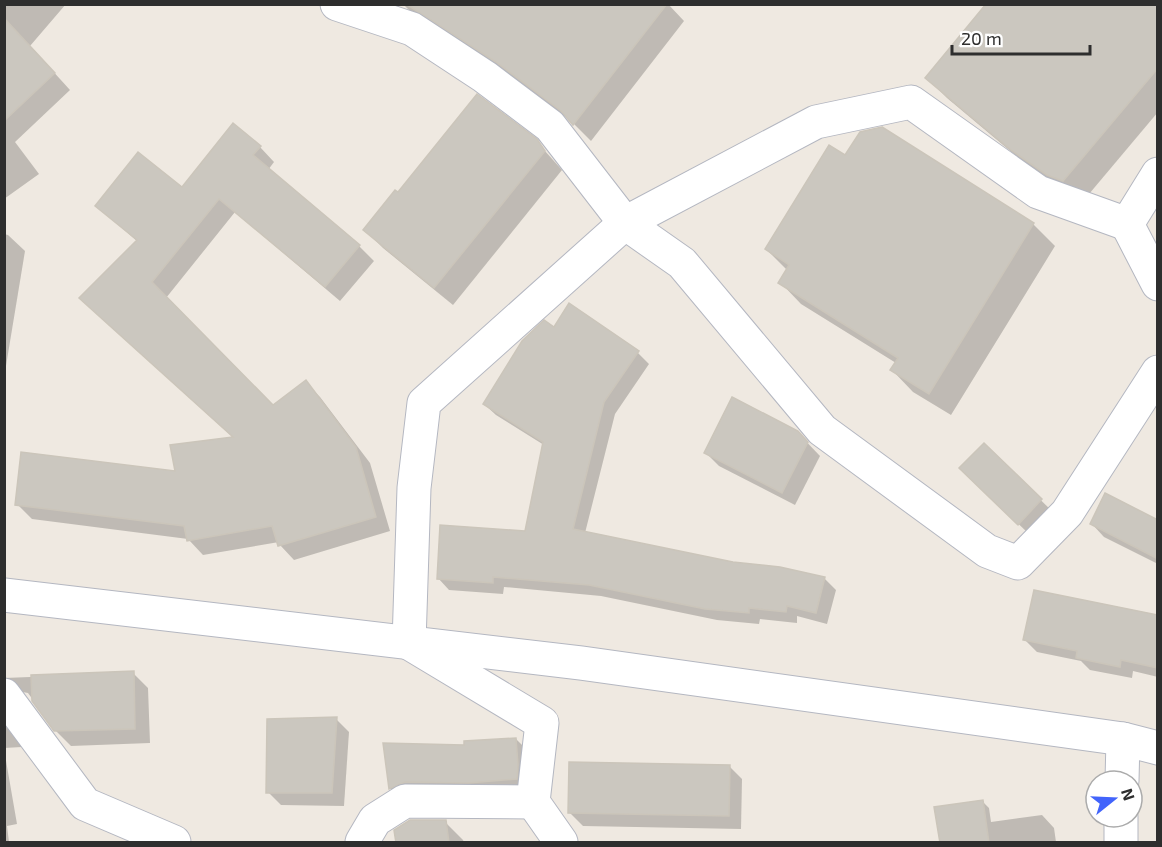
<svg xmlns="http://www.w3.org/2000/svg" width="1162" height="847" font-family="'Exo 2',sans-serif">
	<rect width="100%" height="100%" fill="#efe9e1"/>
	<g fill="#0003">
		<path d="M4,4H66L30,46L70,90L15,142L39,174L4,199Z"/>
		<path d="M403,4H668L684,21L591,141L572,122L515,79L414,15Z"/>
		<path d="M1158,4V112L1084,200L1033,170L947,98L927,78Z"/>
		<path d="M882,129L1033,224L1055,246L951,415L913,392L892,370L896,363L801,304L780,282L787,270L766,249L846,157Z"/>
		<path d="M536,141L562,170L453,305L383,248L365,230L398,194Z"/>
		<path d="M260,147L274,162L268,170L359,246L374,261L340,301L235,212L166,298L273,407L305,382L320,397L370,463L390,531L294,560L280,545L279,542L203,555L188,539L32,519L17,504L176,472L235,439L96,313L138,242L97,206L182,189Z"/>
		<path d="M4,234L8,235L25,251L4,378Z"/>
		<path d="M570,305L638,353L649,364L615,414L585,533L733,563L824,578L836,590L827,624L797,616V623L760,619L759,624L717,620L601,596L504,587L503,594L449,590L438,578L526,533L544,445L496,415L484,404L554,329Z"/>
		<path d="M797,432L820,456L795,505L719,466L706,453Z"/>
		<path d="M984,445L1054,513L1031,536L961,468Z"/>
		<path d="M1158,521V564L1104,537L1092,524Z"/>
		<path d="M1158,617V677L1133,671L1132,678L1090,670L1081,661L1037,652L1025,640Z"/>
		<path d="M133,673L148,688L150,743L71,746L55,730L28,693L17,691L4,699V678Z"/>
		<path d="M336,719L349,732L344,806L281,805L268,792Z"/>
		<path d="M4,724L22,747L4,748Z"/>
		<path d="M516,739L526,749V789L400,798L390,788L466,747Z"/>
		<path d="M4,749L17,824L7,826L9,842H4Z"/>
		<path d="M729,766L742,779L741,829L583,826L570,813Z"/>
		<path d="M982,801L989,808L991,822L1042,815L1054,828L1056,842H942Z"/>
		<path d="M445,822L463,840L464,842H397Z"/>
	</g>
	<g fill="#cbc7bf" stroke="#cbc5ba" stroke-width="1.5">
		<path d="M406,4H667L573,125L561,111L496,62Z"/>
		<path d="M986,4H1158V68L1063,181L1047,175L1011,150L925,78Z"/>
		<path d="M4,18L55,73L4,121Z"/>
		<path d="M477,94L537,139L545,151L434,288L363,230L395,190L398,192Z"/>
		<path d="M233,123L261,146L253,155L360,245L325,287L219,199L152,282L273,405L306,380L356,447L376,517L278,546L272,526L187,541L184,526L15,505L21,452L175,471L170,445L233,437L79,298L137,240L95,206L138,152L182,187Z"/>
		<path d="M882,127L1034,223L929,394L890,370L898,358L778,283L789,265L765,249L829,145L845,155L860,132Z"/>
		<path d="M569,303L639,351L604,402L573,529L733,562L780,567L825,577L816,613L787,606L786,612L749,608V613L705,609L589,585L493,577V583L437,579L440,525L525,531L543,442L483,404L522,341L544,320L554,327Z"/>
		<path d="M732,397L798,431L808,442L782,493L704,453Z"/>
		<path d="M984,443L1042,499L1018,525L959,468Z"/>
		<path d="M1105,493L1158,520V559L1090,524Z"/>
		<path d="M1034,590L1158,615V668L1121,660L1120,667L1076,658L1077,651L1023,640Z"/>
		<path d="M134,671L135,729L54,731L32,701L31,675Z"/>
		<path d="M337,717L332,793H266L267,719Z"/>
		<path d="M516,738L518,765L517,779L468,783L405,782L389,789L383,743L464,745V741Z"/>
		<path d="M569,762L730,765L729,816L568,813Z"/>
		<path d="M983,800L989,843H940L934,807Z"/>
		<path d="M410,820H446L449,843H396L394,830Z"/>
	</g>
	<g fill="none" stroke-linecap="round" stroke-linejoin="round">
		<defs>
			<g id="street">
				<path d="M337,4L412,29L485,77L550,126L625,223L682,263L822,430L987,551L1018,563L1067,513L1158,372"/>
				<path d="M1158,174L1127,224L1158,284"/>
				<path d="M4,595L581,663L1123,739L1158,748"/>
				<path d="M4,695L85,804L174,842"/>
				<path d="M1122,781L1123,739"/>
				<path d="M362,842L375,820L405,801L533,802"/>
				<path d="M561,842L533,802L542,723L409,643L414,488L424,403L625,223L816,122L911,102L1038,192L1127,224"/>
				<path d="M1121,842V817"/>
			</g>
		</defs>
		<use href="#street" stroke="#b4b7c1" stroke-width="35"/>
		<use href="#street" stroke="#fff" stroke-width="33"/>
	</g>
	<rect width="1162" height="847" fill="none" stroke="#2e2e2e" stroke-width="12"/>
	<g transform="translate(1114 799) rotate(72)"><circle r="28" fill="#ffffff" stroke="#ababab" stroke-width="1.5"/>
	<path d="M0-4.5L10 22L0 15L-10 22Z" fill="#4264fb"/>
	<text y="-9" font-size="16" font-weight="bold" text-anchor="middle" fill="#2e2e2e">N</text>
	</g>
	<path d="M952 45v9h138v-9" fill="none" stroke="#2e2e2e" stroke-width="3"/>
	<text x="961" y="45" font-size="18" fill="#2e2e2e" stroke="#ffffff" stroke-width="4.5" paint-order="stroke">20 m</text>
</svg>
